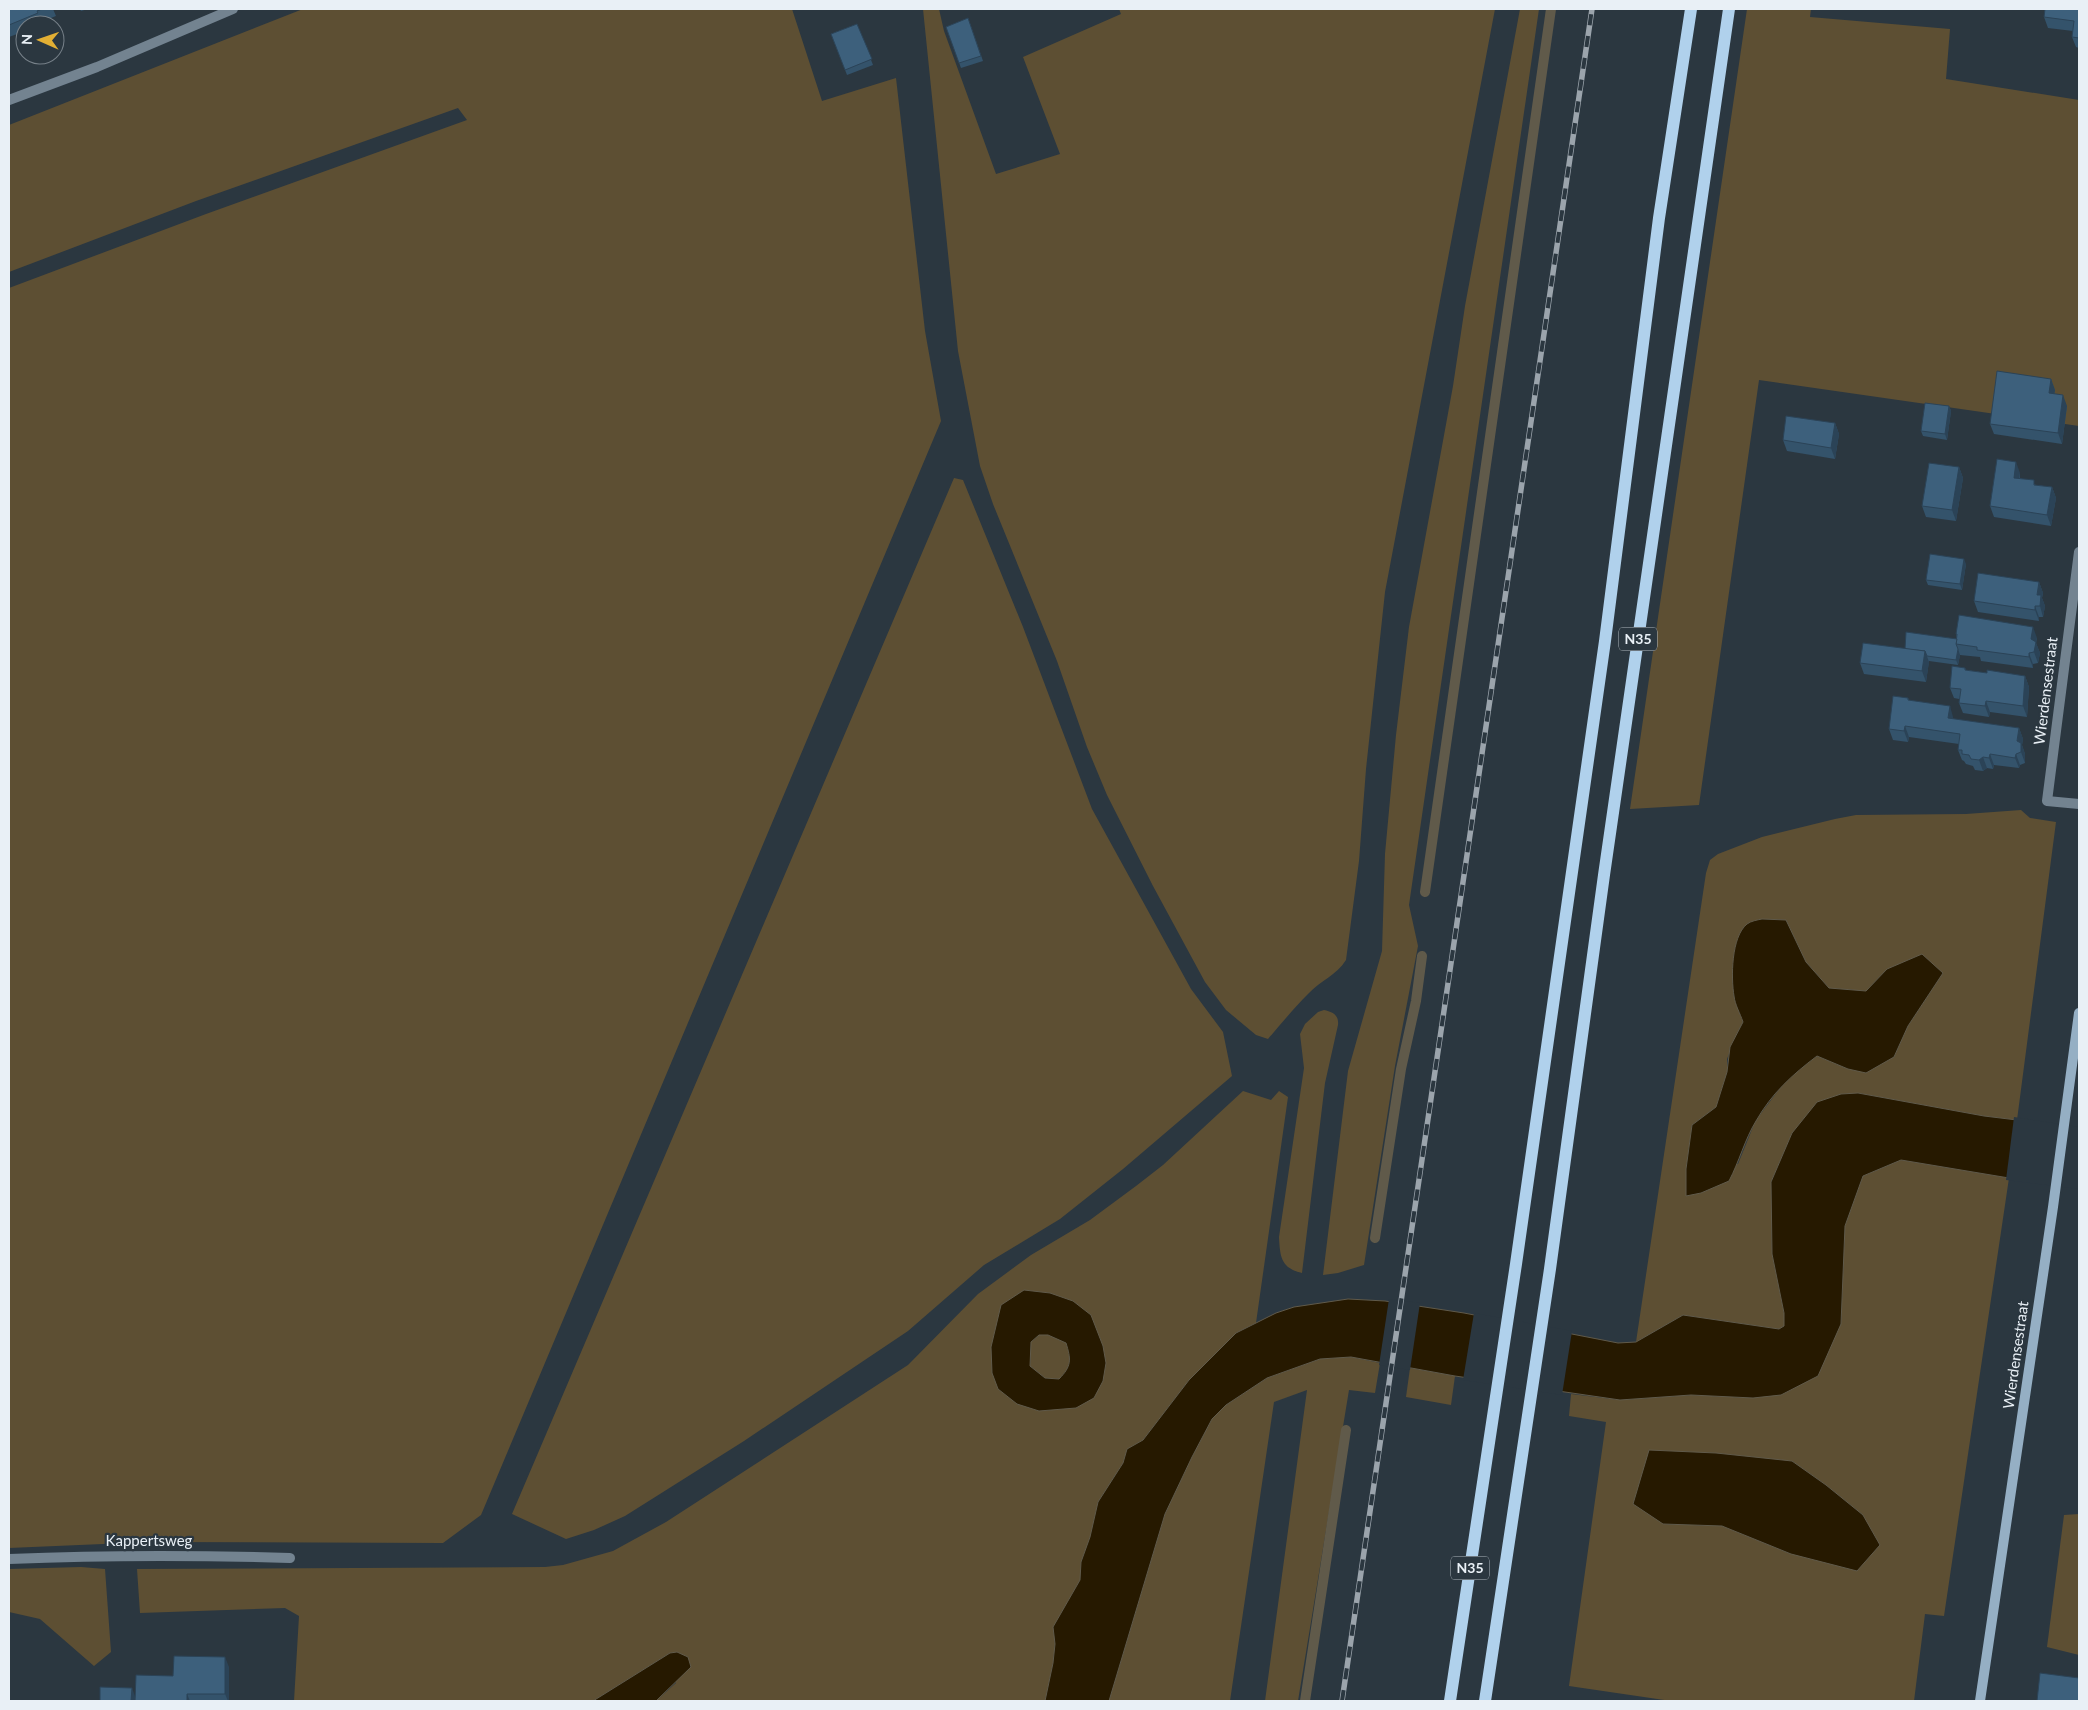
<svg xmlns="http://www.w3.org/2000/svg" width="2088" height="1710" font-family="Lato,sans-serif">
	<rect width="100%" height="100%" fill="#2b3740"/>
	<g fill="#5d4f33" fill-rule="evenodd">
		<path d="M303,9H792L822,101L896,78L925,331L941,421L481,1515L443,1543L150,1542L9,1548V288L206,214L467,120L458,108L196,201L9,272V125Z"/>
		<path d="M923,9H939L944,31L996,174L1060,154L1023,57L1121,14L1119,9H1495L1385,592L1366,769L1359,861L1346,960C1336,976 1321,980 1308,994C1294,1008 1281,1024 1268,1039L1256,1035L1226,1010L1205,982L1153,886L1107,795L1087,747L1057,661L993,504L980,466L958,351Z"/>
		<path d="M1520,9H1539L1409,905L1418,946L1395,1066L1364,1265L1338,1273L1323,1275L1348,1071L1382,951L1385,854L1396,735L1409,627L1453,386L1465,306Z"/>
		<path d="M1747,9H1811L1810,17L1950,29L1946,79L2079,100V426L1759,380L1699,805L1630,809Z"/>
		<path d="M954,478L963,480L1023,627L1092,809L1191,989L1223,1032L1232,1076L1123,1169L1060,1219L984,1265L908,1331L744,1441L625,1516L594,1530L566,1539L512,1514Z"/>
		<path d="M2021,810L2030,818L2056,822L2017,1120L1984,1116L1858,1093L1792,1133L1771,1182L1772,1254L1784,1313V1326L1779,1329L1683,1315L1636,1342L1706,873L1710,860L1718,854L1762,837L1835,819L1856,815L1966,814ZM1762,919L1786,920L1806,962L1829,988L1866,991L1887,969L1943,973L1908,1026L1894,1057L1848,1069L1817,1056L1787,1079L1765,1108L1755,1122L1738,1164L1686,1169L1692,1125L1716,1107L1727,1072V1059L1737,1033L1743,1022L1734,997L1732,972Z"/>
		<path d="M1324,1010C1333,1012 1339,1015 1338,1025L1325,1083L1302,1273C1281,1268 1280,1257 1279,1237L1304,1068L1300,1034L1305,1024L1318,1012Z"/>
		<path d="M1243,1091L1271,1100L1279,1091L1288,1097L1256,1323L1236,1333L1189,1380L1143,1440L1127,1450L1123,1463L1098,1502L1090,1538L1081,1562L1080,1580L1054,1627L1055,1644L1053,1663L1045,1701H656L676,1683L670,1653L593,1701H294L299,1616L285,1608L140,1613L137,1569L545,1567L563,1565L613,1551L666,1522L908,1365L978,1294L1031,1255L1090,1220L1136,1186L1163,1165ZM1001,1305L1103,1346L1039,1411Z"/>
		<path d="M1901,1160L2009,1178L1944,1616L1925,1614L1914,1701H1671L1569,1686L1606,1422L1569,1416L1571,1394L1620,1400L1691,1395L1753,1398L1841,1324L1845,1226L1863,1176ZM1792,1461L1826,1485L1863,1515L1791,1554L1722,1526L1663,1524Z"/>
		<path d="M1039,1335H1048L1066,1342C1071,1359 1072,1366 1059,1379L1045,1378L1030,1366L1031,1342Z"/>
		<path d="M1351,1357L1380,1363L1375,1393L1349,1390L1298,1701H1265L1307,1390L1274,1402L1230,1701H1109L1165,1514L1192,1457L1212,1419L1226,1405L1267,1378L1320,1359Z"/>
		<path d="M1410,1368L1455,1376L1451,1405L1406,1397Z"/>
		<path d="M2079,1514V1655L2047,1647L2064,1515Z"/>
		<path d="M81,1567L105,1569L111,1652L94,1666L40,1619L9,1612V1569Z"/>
	</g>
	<g fill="#261900" stroke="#605a4a" fill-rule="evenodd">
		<path d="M1762,919L1786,920L1806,962L1829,988L1866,991L1887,969L1922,954L1943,973L1908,1026L1894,1057L1866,1073L1848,1069L1817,1056C1792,1075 1772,1093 1756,1121C1745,1139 1739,1162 1729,1181L1701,1193L1686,1196V1169L1692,1125L1716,1107L1727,1072L1730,1047L1743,1022C1740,1013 1735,1005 1734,996C1731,978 1731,937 1747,924C1751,921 1757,920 1762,919Z"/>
		<path d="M1858,1093L1984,1116L2017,1120L2009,1178L1901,1160L1863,1176L1845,1226L1841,1324L1818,1376L1781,1395L1753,1398L1691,1395L1620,1400L1455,1376L1351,1357L1320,1359L1267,1378L1226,1405L1212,1419L1192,1457L1165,1514L1109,1701H1045L1053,1663L1055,1644L1053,1627L1080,1580L1081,1562L1090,1537L1098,1502L1123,1463L1127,1449L1143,1440L1189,1380L1236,1333L1276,1313L1294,1307L1348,1299L1385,1301L1464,1313L1618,1343L1636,1342L1683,1315L1779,1329L1784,1326V1313L1772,1254L1771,1182L1792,1133L1817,1102L1841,1094Z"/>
		<path d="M1024,1290L1050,1293L1073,1301L1091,1315L1103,1346L1106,1363L1103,1381L1094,1398L1076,1408L1039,1411L1017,1404L998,1389L992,1373L991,1347L1001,1305ZM1039,1335H1048L1066,1343C1071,1359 1072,1366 1059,1379L1045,1378L1030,1366L1031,1342Z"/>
		<path d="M1649,1450L1716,1453L1792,1461L1826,1485L1863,1515L1880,1545L1857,1571L1791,1554L1722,1526L1663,1524L1633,1504Z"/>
		<path d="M677,1652L688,1657L691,1667L656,1701H593L670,1653Z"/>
	</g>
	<g fill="#2b3740">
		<path d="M2014,1117L2079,1127V1189L2006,1180Z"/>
		<path d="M1389,1299L1420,1303L1410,1370L1379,1365Z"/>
		<path d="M1474,1313L1572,1331L1562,1395L1463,1380Z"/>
	</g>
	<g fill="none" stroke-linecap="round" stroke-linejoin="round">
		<g stroke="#605a4a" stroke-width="10">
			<path d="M1425,892L1551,9"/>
			<path d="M1375,1238L1401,1069L1416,1001L1422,956"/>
			<path d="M1305,1701L1346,1430"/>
		</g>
		<g stroke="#738390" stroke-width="10">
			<path d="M9,100L97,67L233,9"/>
			<path d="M2079,552L2047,801L2079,804"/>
			<path d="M9,1559C103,1555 196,1555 290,1558"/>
		</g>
		<path stroke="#95afc4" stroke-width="10" d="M1980,1701L2053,1207L2079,1013"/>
		<g stroke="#b0d1ec" stroke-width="12">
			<path d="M1450,1701L1516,1264L1605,641L1659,218L1691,9"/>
			<path d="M1485,1701L1550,1269L1604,875L1729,9"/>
		</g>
		<defs>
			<path id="rail" d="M1342,1701L1592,9"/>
		</defs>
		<use href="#rail" stroke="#9ba4ac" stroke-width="5.5"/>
		<use href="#rail" stroke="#2b3740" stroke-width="4" stroke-dasharray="11" stroke-linecap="butt"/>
	</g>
	<g fill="#34536b">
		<path d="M9,9H53L56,16L41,22L42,24L40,25H25V31L9,37Z"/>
		<path d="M80,9H88L81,11Z"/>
		<path d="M2079,9V48L2076,47L2072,37L2073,31L2048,28L2044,17Z"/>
		<path d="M968,18L983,61L961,68L946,27Z"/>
		<path d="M857,24L873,65L847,75L831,34Z"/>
		<path d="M2051,379L2055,390L2054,394L2067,406L2062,444L1994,434L1990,424Z"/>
		<path d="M1949,406L1951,411L1947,440L1923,436L1921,431Z"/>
		<path d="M1835,423L1839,434L1835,459L1787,451L1783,440Z"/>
		<path d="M1959,467L1963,478L1956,521L1926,517L1922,506Z"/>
		<path d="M2020,473V478L2036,485L2052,487L2056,498L2051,526L1994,517L1990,506Z"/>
		<path d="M1966,564L1962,590L1928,585L1926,580Z"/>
		<path d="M2039,582L2043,593L2042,598L2045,606L2043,617H2039V621L1978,612L1974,601Z"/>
		<path d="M1956,634L2037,638L2036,643L2040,653L2038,663L2033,664V668L1981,661L1980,657L1960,655L1958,665L1929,661L1926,682L1864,674L1860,663L1905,649L1957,639Z"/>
		<path d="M1965,668L1966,670L1987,673L2025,676L2029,687L2027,717L1990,712L1989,717L1963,713L1959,703V699L1954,698L1950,688Z"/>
		<path d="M1908,698L1909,700L1953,717V719L2019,728L2023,739L2022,745L2025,754V763L2020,765L2019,768L1994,765L1993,769L1987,768L1983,771L1975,770L1973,766L1966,764L1964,761L1962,760L1958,750L1959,744L1909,737L1908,742L1893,740L1889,729Z"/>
		<path d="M229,1667V1701H100L135,1698L173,1676Z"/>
	</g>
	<g fill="#2b4357">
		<path d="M2051,379L2055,390L2053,404L2049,393Z"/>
		<path d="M2063,395L2067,406L2062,444L2058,433Z"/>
		<path d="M1949,406L1951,411L1947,440L1945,434Z"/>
		<path d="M1835,423L1839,434L1835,459L1831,448Z"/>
		<path d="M2016,462L2020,473L2018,489L2014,478Z"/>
		<path d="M1959,467L1963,478L1956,521L1952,510Z"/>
		<path d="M2052,487L2056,498L2051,526L2047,515Z"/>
		<path d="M1964,559L1966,564L1962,590L1960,584Z"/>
		<path d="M2039,582L2043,593L2042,598L2045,606L2043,617L2037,595Z"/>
		<path d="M2035,606L2039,617V621L2035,610Z"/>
		<path d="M2033,627L2037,638L2036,643L2040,653L2038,663L2034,652L2031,639Z"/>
		<path d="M1958,649L1960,655L1958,665L1956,660Z"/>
		<path d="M1925,651L1929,662L1926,682L1922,671Z"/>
		<path d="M2029,653L2033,664V668L2029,657Z"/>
		<path d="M2025,676L2029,687L2027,717L2023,706Z"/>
		<path d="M1986,701L1990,712L1989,717L1985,706Z"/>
		<path d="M1950,706L1953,717L1952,729L1948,718Z"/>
		<path d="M1905,726L1909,737L1908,742L1904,731Z"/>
		<path d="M2019,728L2023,739L2022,745L2025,754V763L2017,741Z"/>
		<path d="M1990,754L1994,765L1993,769L1989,758Z"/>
		<path d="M2016,754L2020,765L2019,768L2015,758Z"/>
		<path d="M1983,757L1987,768L1983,771L1979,760Z"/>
		<path d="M225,1657L229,1667V1701H228L225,1694Z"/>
		<path d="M132,1688L136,1699V1701H131Z"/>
		<path d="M187,1694L190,1701H187Z"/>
	</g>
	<g fill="#3d607c" stroke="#2b4357">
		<path d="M9,9H42L37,11L38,13L9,25Z"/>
		<path d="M2045,9H2079V38L2072,37L2074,21L2044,17Z"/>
		<path d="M968,18L981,56L959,63L946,27Z"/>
		<path d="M857,24L872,59L845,70L831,34Z"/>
		<path d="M1997,371L2051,379L2049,393L2063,395L2058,433L1990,424Z"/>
		<path d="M1925,403L1949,406L1945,434L1921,431Z"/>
		<path d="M1786,416L1835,423L1831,448L1783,440Z"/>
		<path d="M1997,459L2016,462L2014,478L2034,480V485L2052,487L2047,515L1990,506Z"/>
		<path d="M1929,463L1959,467L1952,510L1922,506Z"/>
		<path d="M1930,554L1964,559L1960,584L1926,580Z"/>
		<path d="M1978,573L2039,582L2037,595H2041L2040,606H2035V610L1974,601Z"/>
		<path d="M1959,615L2033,627L2031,639L2036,642L2034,652L2029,653V657L1977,650V647L1956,644L1957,634H1956Z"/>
		<path d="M1906,632L1957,639L1956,644L1958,649L1956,660L1927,656L1925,651L1905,649Z"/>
		<path d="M1863,643L1925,651L1922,671L1860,663Z"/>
		<path d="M1952,666L1965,668V670L1987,673V670L2025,676L2023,706L1986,701L1985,706L1959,703L1961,689L1950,688Z"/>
		<path d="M1893,696L1908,698V700L1950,706L1948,718L2019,728L2017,741L2021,743V752L2016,754L2015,758L1990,754L1989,758L1983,757L1979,760L1971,759L1969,755L1962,754V750H1958L1960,734L1905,726L1904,731L1889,729Z"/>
		<path d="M174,1656L225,1657V1694H187V1701H135L136,1675L173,1676Z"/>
		<path d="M2040,1673L2079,1678V1701H2037Z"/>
		<path d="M100,1687L132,1688L131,1701H100Z"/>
	</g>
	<g text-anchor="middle" stroke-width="4.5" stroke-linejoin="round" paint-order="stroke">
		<g fill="#2b3740" stroke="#b0b8bf" stroke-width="1">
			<rect x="1619" y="627.5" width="38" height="23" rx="4"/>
			<rect x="1451" y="1556.5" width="38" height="23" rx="4"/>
		</g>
		<g font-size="14" font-weight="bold" fill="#e9f0f6">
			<text x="1638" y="644">N35</text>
			<text x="1470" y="1573">N35</text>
		</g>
		<g font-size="15" fill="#e9f0f6" stroke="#2b3740">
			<text transform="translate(2046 691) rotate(-83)" y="5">Wierdensestraat</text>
			<text transform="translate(2016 1355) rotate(-82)" y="5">Wierdensestraat</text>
			<text x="149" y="1546">Kappertsweg</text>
		</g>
	</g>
	<rect width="2088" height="1710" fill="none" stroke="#e9f0f6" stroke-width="20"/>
	<g transform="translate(40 40) rotate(272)"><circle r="24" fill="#2b3740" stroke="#778189"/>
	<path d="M0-4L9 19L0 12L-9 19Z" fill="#e2af34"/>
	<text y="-8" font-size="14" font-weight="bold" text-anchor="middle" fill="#e9f0f6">N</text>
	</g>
</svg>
